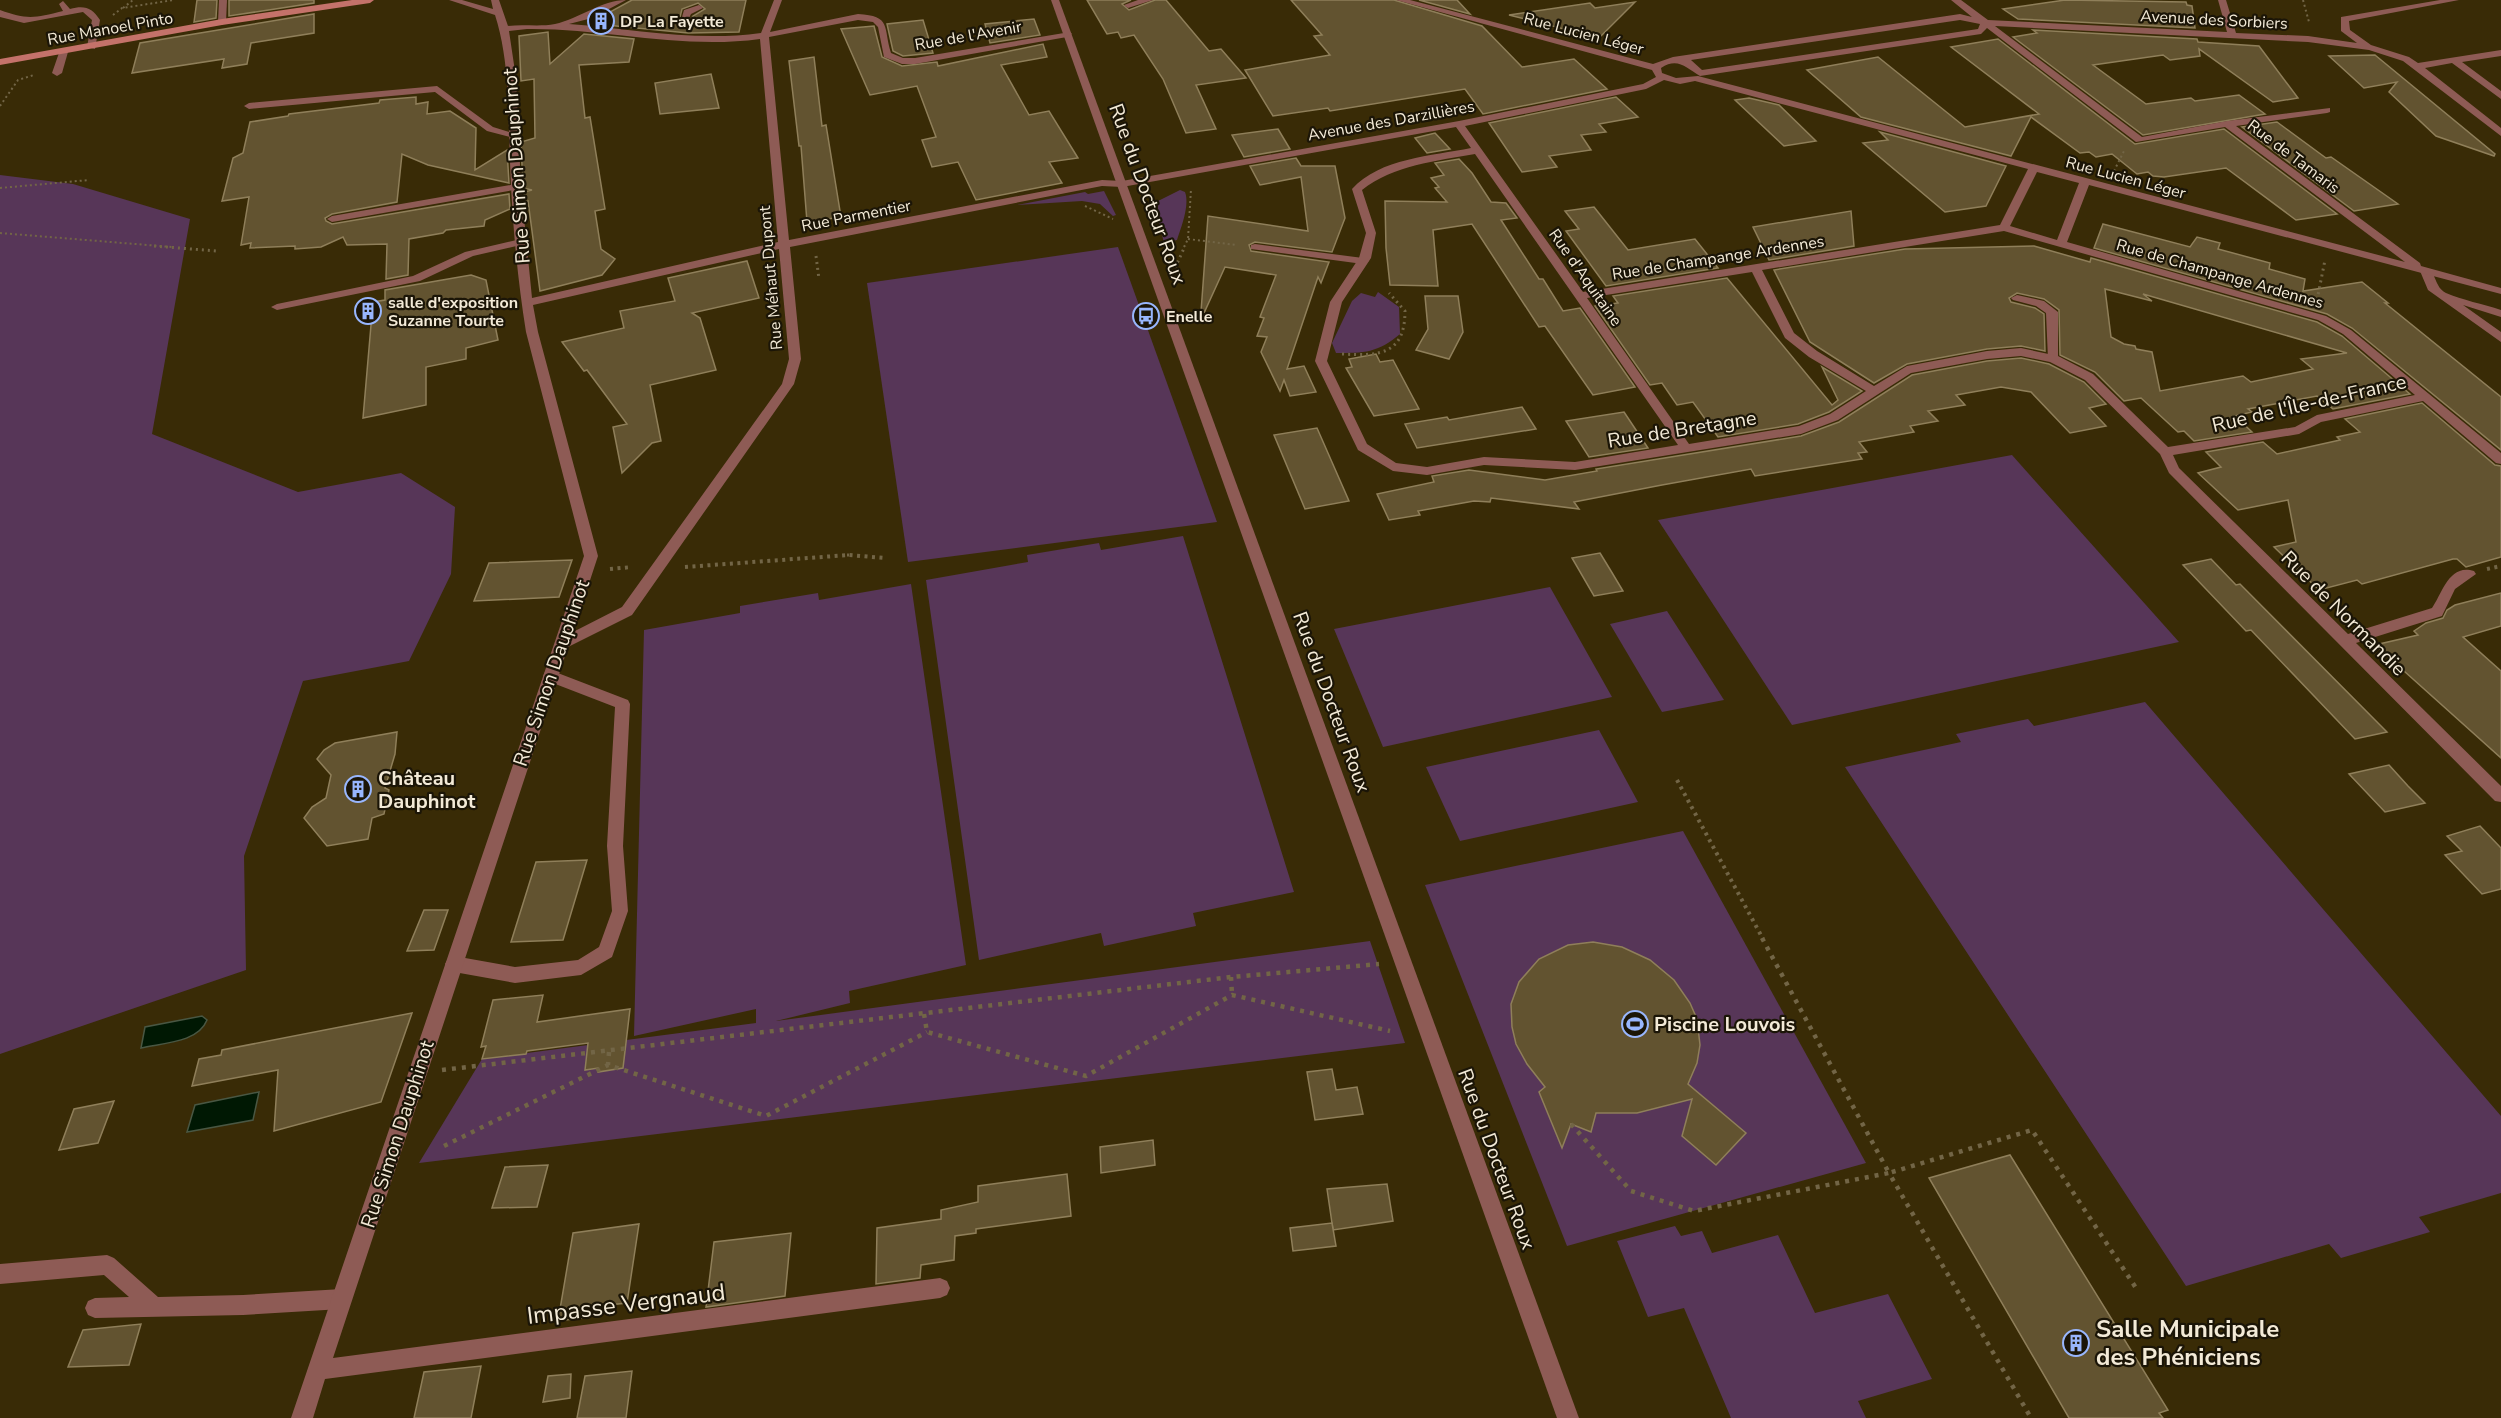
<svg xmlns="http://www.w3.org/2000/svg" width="2501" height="1418" font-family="'Nunito Sans',sans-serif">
	<rect width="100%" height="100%" fill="#392b06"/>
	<g fill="#573658">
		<path d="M0,175L73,184L190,219L152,434L298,492L401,473L455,507L451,574L409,661L303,681L244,856L246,970L0,1054Z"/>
		<path d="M1180,190L1185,192C1190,205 1181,228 1177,240L1164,243L1158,219V201Z"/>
		<path d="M1104,191L1116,215L1113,216L1100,204L1082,201L1017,205L1085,192L1088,194Z"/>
		<path d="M1118,247L1217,522L908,562L867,283Z"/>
		<path d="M1378,292L1399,307L1400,334C1378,353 1364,353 1336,353L1332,343L1352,301L1361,293L1375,297Z"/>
		<path d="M2012,455L2179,642L1792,725L1658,520Z"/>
		<path d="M1183,536L1294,892L1193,913L1196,926L1104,946L1101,933L979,960L926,580L1028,562L1027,555L1099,543L1101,550Z"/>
		<path d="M911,584L966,965L849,991L850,1003L776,1021L1370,941L1405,1043L419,1163L482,1059L756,1023V1009L634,1036L644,630L740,613V606L818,593L819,600Z"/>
		<path d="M1550,587L1612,697L1383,747L1334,629Z"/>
		<path d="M1667,611L1724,700L1662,712L1610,624Z"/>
		<path d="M2145,702L2501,1116V1193L2419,1217L2430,1232L2341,1258L2329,1244L2186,1286L1845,767L1961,742L1956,734L2028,719L2034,726Z"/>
		<path d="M1599,730L1638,802L1460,841L1426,767Z"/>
		<path d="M1683,831L1866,1163L1567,1246L1425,885Z"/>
		<path d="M1675,1226L1681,1236L1702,1231L1712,1253L1778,1235L1815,1313L1888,1294L1932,1379L1858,1401L1866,1418H1731L1684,1308L1648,1317L1617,1241Z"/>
	</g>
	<g fill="#001803" stroke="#495743" stroke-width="1.5">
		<path d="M202,1016L207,1020C198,1043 162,1043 141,1048L145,1027Z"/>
		<path d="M259,1092L253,1120L187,1132L195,1105Z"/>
	</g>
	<g fill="#625330" stroke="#8f7f5a" stroke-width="1.5" fill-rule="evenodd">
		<path d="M197,0H217L216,18L194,22Z"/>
		<path d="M229,0H314V3L229,16Z"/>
		<path d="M632,0H746L739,32L688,33L595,24L608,13ZM698,3L705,9L693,16L686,26L678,25L682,9Z"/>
		<path d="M1087,0H1131L1122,4L1129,10L1155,0H1166L1209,51L1221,49L1246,78L1196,85L1216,129L1186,133L1163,79L1134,35L1121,38L1118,32L1107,34Z"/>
		<path d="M1291,0H1394L1482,26L1522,67L1574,59L1607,89L1483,114L1465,89L1330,111L1328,108L1273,116L1245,70L1330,55L1314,36L1322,35Z"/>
		<path d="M1419,0H1457L1470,14Z"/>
		<path d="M2065,0L2186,2L2187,5L2192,6L2195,28L2018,19L2003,9Z"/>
		<path d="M1635,2L1599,38L1509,15L1590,3L1595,8Z"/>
		<path d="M314,14V33L251,43L247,64L222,68L224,59L132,73L140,43Z"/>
		<path d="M1034,19L1040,35L990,43L985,24Z"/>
		<path d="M923,20L933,53L903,56L893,51L887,24Z"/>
		<path d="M874,26L882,57L902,66L937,62L938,66L1043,44L1047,57L1001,65L1029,115L1049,111L1078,158L1049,162L1062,183L976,200L958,162L932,167L922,140L936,137L917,86L870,95L841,29Z"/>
		<path d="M2033,30L2197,39L2198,42L2259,46L2298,98L2273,102L2199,49L2200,56L2170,60L2163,55L2093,65L2146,104L2191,98L2195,101L2239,95L2265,114L2143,135L2013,37L2037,33Z"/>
		<path d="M548,32L550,64L584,34L634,39L629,62L579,65L585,118L590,117L605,209L595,211L601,249L615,259L602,275L540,291L528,201L525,203L524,192L532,190L523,188L521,142L535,138L534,79L521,81L519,36Z"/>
		<path d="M1998,39L2135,144L2224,129L2337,214L2296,220L2226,168L2164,177L2153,176L2148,172L2137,174L2112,154L2096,157L2089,152L2080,153L2031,117L2011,156L1861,117L1807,70L1878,57L1965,127L2039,114L1951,47Z"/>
		<path d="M2375,55L2495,154L2494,156L2436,136L2389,92L2397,82L2364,88L2329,56Z"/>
		<path d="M814,57L822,126L826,125L841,217L807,222L801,146H799L789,61Z"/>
		<path d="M711,74L719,108L660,114L655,83Z"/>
		<path d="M416,97V104L428,102L427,114L450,111L476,128L475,170L507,150L509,183L428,165L402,154L397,202L332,214L325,218L326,221L332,224L509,194L510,209L485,220L484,226L446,230L443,233L409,239L408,275L386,279L387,244L347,245L343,237L321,247L295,249V246L250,248L251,243L241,245L249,197L222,201L233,158L243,153L250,122L288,116L289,114L379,103L380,100Z"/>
		<path d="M1616,97L1638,117L1599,124L1606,132L1581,135L1591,150L1549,156L1557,167L1522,172L1489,123Z"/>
		<path d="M1749,98L1779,105L1816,141L1784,146L1735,100Z"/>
		<path d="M2277,122L2326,158L2331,157L2398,204L2354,211L2242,127Z"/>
		<path d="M1278,129L1290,149L1244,157L1232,135Z"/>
		<path d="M1880,132L2006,166L1986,206L1945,212L1863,143L1888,140Z"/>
		<path d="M1435,133L1450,149L1427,153L1415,138Z"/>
		<path d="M1296,158L1301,166H1335L1345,218L1332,252L1255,242L1249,245L1251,251L1329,262L1321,283L1318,277L1287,369L1304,366L1316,392L1290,396L1284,380L1280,391L1261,352L1267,337L1257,336L1264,318L1260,317L1276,275L1225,267L1204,313L1201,312L1208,216L1308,231L1301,177L1260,185L1250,166Z"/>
		<path d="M1459,159L1472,173L1491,202L1506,203L1517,218L1501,220L1539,279H1543L1563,311L1580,308L1635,387L1593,395L1545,326L1539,327L1472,224L1433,230L1438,286L1390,285L1386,248L1385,201L1447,202L1435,188L1439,187L1431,178L1444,175L1435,163Z"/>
		<path d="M1594,207L1628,250L1695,239L1718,268L1606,286L1566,231L1579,229L1565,211Z"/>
		<path d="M1851,211L1854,246L1769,260L1753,227Z"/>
		<path d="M2103,224L2190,247L2197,237L2220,243L2218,249L2270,263L2269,269L2305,279L2303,291L2362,282L2388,303H2385L2501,397V450L2352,328L2327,314L2094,248Z"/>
		<path d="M2034,246L2090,262L2091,258L2317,322L2342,336L2410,394L2333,409L2317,396L2248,409L2252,412L2235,416L2252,432L2194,441L2184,431L2178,432L2141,398L2124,401L2095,372L2060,355L2059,310L2044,299L2017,293L2009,298L2011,302L2035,308L2044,314L2045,351L2021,346L1987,349L1907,364L1874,383L1810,342L1774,270L1905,249ZM2105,289L2152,301L2143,294L2347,353L2301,359L2313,369L2251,382L2243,376L2160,391L2152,352L2136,349L2135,346L2124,344L2111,337Z"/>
		<path d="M747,261L759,298L692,313L700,318L716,370L650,385L661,441L652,443L622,473L613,427L627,424L587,370L584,371L562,342L624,328L620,311L675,301L668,278Z"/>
		<path d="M471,275L486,280L498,340L466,348V359L426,367V405L363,418L373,302L385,300V290Z"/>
		<path d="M1727,278L1832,405L1838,400L1822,367L1862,391L1829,412L1798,424L1718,437L1693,402L1677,405L1662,383L1650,385L1595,306L1618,303L1613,296Z"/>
		<path d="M1425,296H1458L1463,332L1449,359L1416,350L1428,329Z"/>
		<path d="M1376,354L1380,362L1393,360L1419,409L1374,416L1346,368L1352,367L1349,359Z"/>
		<path d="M2021,358L2049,364L2084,382L2106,404L2089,408L2106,426L2070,433L2031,392L2001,387L1956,395L1965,405L1928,411L1938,421L1910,426L1914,432L1859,442L1867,452L1858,453L1862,459L1755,476L1751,469L1662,485L1574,502L1579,509L1491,498L1490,502L1474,501L1418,511L1420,515L1389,520L1377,494L1434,482L1432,476L1469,470L1545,480L1597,471L1596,469L1801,436L1839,422L1912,375L1987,361Z"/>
		<path d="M2422,403L2495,465L2501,466V557L2466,567L2457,559H2453L2362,584L2357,580L2319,590L2274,547L2296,542L2288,500L2238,510L2198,473L2221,467L2206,452L2263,442L2277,454L2340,440L2337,437L2360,432L2345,419Z"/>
		<path d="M1522,407L1536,429L1417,448L1405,424L1447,417L1449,420Z"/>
		<path d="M1624,412L1648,448L1589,457L1566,421Z"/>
		<path d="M1317,428L1349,501L1305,509L1274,435Z"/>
		<path d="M1600,553L1611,571L1623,591L1594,596L1572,558Z"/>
		<path d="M2211,559L2236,585L2240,584L2387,732L2355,739L2251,630L2246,631L2183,565Z"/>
		<path d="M572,560L559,597L474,601L489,563Z"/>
		<path d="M2501,593V626L2463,637L2501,671V758L2375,645L2418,635L2414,631L2426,623L2443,618L2447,610L2455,605Z"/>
		<path d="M397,732L395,754L385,788L389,790L384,814L372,818L368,839L327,846L304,818L312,807L326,798L331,775L317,759L324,750L335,743Z"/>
		<path d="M2389,765L2408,786L2425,803L2385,812L2349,774Z"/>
		<path d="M2480,826L2501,848V889L2482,894L2445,855L2462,851L2447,836Z"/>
		<path d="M587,860L563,940L511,942L536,862Z"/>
		<path d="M424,910H448L434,950L407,951Z"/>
		<path d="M1593,942L1622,947L1650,960L1674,980L1690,1003L1697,1019L1700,1045L1697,1063L1688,1084L1746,1133L1716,1165L1682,1136L1692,1099L1637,1113H1596L1591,1132L1571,1124L1562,1148L1539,1092L1545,1087L1527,1064L1516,1044L1512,1027L1511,1004L1519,982L1539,959L1568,945Z"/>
		<path d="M543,995L537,1022L630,1009L623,1068L598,1072V1068L585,1070L588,1043L527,1051L526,1054L482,1059L486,1046L481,1047L493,1000Z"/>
		<path d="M412,1013L381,1102L274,1131L278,1070L192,1086L199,1059L221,1055L222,1050Z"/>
		<path d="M1332,1069L1336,1090L1357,1087L1363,1114L1315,1120L1307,1072Z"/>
		<path d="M114,1101L98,1143L59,1150L74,1109Z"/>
		<path d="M1153,1140L1155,1165L1101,1173L1100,1147Z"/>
		<path d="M2010,1155L2168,1410L2159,1413L2163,1418H2069L1929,1178Z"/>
		<path d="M548,1165L537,1207L492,1208L505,1167Z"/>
		<path d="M1067,1174L1071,1216L976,1229V1233L955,1236L954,1260L921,1265L920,1278L876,1284L877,1228L941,1219V1210L978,1202V1186Z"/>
		<path d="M1387,1184L1393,1221L1333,1230L1327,1189Z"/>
		<path d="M1332,1223L1336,1246L1293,1251L1290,1228Z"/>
		<path d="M639,1224L627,1303L590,1307L589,1317L558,1321L573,1233Z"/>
		<path d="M791,1233L785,1296L706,1307L714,1242Z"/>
		<path d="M141,1324L129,1365L68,1367L83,1330Z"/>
		<path d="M481,1366L471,1418H414L424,1372Z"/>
		<path d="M632,1371L626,1418H577L585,1376Z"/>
		<path d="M571,1374L570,1398L543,1402L548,1376Z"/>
	</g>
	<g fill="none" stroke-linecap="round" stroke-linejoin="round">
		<g stroke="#726546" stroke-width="2" stroke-dasharray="2 3" stroke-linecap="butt">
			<path d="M2303,0L2309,22"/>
			<path d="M123,8L133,0"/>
			<path d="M113,15L122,8L174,0"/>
			<path d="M0,106L18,80L34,75"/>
			<path d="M2114,171L2124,151"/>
			<path d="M0,188L89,180"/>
			<path d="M1085,206L1113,219"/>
			<path d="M0,233L172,247"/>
			<path d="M1188,239L1236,245"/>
			<path d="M1184,247L1188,239L1191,189"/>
		</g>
		<g stroke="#726546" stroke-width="3" stroke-dasharray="2 4" stroke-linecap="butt">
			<path d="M154,246L216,251"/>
			<path d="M816,256L819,279"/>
			<path d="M1175,268L1185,246"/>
			<path d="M2317,300L2325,260"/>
			<path d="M1342,354C1379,356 1405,355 1405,311L1389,293"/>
			<path d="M847,555H851"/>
		</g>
		<g stroke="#726546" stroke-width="4" stroke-dasharray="3 4.5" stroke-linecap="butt">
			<path d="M685,567L849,555L885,558"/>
			<path d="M610,569L632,567"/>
			<path d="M2487,569L2501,566"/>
			<path d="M1677,780L1763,939"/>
		</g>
		<g stroke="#726546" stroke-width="4.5" stroke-dasharray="4 6" stroke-linecap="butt">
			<path d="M1762,938L1889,1173L2032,1130L2138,1291"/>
			<path d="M1231,977L1232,995"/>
			<path d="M924,1014L927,1032L1086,1076L1232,995L1390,1031"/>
			<path d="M609,1052L608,1065L766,1116L927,1032"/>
			<path d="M442,1070L1231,977L1379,964"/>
			<path d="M1571,1124L1631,1191L1694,1211L1889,1173L2031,1418"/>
			<path d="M444,1146L608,1065"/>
		</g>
		<g fill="#8e5b55" fill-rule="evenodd">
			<path d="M219,0H227L226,22L222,25L218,22Z"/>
			<path d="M1138,0H1153L1128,8L1124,5Z"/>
			<path d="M63,1L70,9C85,5 92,8 100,20L95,49L87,47L92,20L83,12L24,23L0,17V10C27,20 35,18 63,11L59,4Z"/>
			<path d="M699,5L703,8L691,14L686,24H680L684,10Z"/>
			<path d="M60,50L68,52L62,73L57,76L52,73Z"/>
			<path d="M437,86L493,127L519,135L514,138L487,131L435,92L249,109L244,106L249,103Z"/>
			<path d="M516,184L520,185V189L332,222L327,219L332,216Z"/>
			<path d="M521,239L526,242L525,244L473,256L420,281L277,310L271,307L277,304L413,276L465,252Z"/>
			<path d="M1255,244L1363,258L1369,261L1363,264L1251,249V245Z"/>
			<path d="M2426,268C2437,272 2434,287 2446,293C2462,300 2483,304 2501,310V317L2463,305L2501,332V342L2428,290L2420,271Z"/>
			<path d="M2017,295L2044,301L2058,312V362L2054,363L2048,359L2046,313L2036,306L2013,300L2011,298Z"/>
			<path d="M550,670L628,700L630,704L623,846L628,911L612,957L581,975L515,983L454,972L448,969L445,964L448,959L454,956L515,967L578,960L599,947L612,911L607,846L615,707L545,680L543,676L545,672Z"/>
			<path d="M107,1255L114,1258L158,1297L243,1295L342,1289L349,1292L352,1299L349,1306L342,1309L243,1315L95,1318L88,1315L85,1308L88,1301L95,1298L129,1297L104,1275L0,1284V1264Z"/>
		</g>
		<path fill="#8e5b55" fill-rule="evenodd" d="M449,0H462L493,9L491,0H499L508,26C523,24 540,27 555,24C578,19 602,0 626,0L592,18L569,24C634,29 695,42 761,33L774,0H782L770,32L858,14C892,16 883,27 891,53L903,58H915L1070,32L1072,34L1067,37L915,64H902L884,57L878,27L873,22L858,20L769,37L789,240L1102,180L1122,181L1459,121L1643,84L1656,77L1652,70L1396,0H1410L1653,64L1673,57L1960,14L1972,17L1951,0H1961L1988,20L2227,32L2218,0H2226L2236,33L2308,36L2357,43L2341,31V17L2440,0H2459L2349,21L2350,30L2371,45L2409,57L2418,63L2501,50V56L2462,62L2501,91V99L2452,63L2425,68L2501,128V136L2403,61L2369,50L2308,42L1995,26L2142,137L2227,121L2330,108V112L2327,113L2236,126L2420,263L2421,266L2501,288V294L2089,185L2067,242L2326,316L2351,330L2501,453V464L2496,463L2423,401L2321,422L2299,434L2173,455L2179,468L2348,634L2432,608C2442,594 2449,563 2474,571L2476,574L2455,589L2442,616L2356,643L2501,786V802L2495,801L2169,473L2160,454L2085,380L2050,362L2021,356L1987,359L1911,373L1838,420L1801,434L1575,470L1484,465L1427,475L1393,471L1358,450L1315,361L1330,302L1359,258L1366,233L1352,189C1380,158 1432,156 1471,148L1456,127L1122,187L1102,186L790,247L801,359L794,384L632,615L568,647L333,1358L940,1278L947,1281L950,1288L947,1295L940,1298L325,1379L313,1418H291L584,556L526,332C517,276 512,219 510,162C508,113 510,62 495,15ZM1960,20L1980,24L1978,29L1702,70L1691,60ZM1987,28L2136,142L2225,127L2405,262L1698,76L1676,78L1662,73L1661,68C1678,57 1686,68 1700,76L1981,34ZM527,29C605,28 681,50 760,39L778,242L532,298L521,187L516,78L509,31ZM1664,80L1680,84L1695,81L2028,169L2000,225L1583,292L1465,126L1646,89ZM1475,154L1678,445L1575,462L1484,457L1427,467L1396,463L1367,444L1327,361L1342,302L1371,258L1376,233L1362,190C1394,165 1436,161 1475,154ZM2037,172L2079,183L2057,240L2010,226ZM2004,231L2318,320L2343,334L2415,395L2317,415L2295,427L2168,447L2093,374L2058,356L2021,348L1987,351L1907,366L1874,386L1817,351L1794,333L1762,270ZM779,249L789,359L782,384L622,607L573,632L598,556L538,332L533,305ZM1752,272L1785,338L1809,357L1866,391L1830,414L1799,426L1689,444L1587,298Z"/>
		<path fill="#8e5b55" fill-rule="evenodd" d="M1051,0H1059L1579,1418H1557Z"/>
		<path fill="#c4726a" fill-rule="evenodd" d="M352,0H374L370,3L222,25L0,65V59L222,19Z"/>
	</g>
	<defs>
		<symbol id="building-ring" viewBox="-11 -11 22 22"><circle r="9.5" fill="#1b1507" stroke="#98b6fd" stroke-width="1.5"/><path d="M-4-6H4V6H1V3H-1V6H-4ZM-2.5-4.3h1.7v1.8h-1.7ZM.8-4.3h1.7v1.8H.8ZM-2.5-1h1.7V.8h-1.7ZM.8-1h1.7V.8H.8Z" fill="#98b6fd"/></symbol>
		<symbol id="bus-ring" viewBox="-11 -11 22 22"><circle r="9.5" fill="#1b1507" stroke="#98b6fd" stroke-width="1.5"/><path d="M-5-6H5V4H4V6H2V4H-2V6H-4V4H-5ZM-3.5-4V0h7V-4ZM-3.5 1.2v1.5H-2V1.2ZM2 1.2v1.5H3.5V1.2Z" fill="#98b6fd"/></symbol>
		<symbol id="stadium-ring" viewBox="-11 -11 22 22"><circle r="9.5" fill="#1b1507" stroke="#98b6fd" stroke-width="1.5"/><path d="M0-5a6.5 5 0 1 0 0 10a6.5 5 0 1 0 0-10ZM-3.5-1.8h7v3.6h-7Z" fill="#98b6fd"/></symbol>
	</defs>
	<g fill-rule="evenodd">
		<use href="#building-ring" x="586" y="6" width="30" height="30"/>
		<use href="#building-ring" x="353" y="296" width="30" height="30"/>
		<use href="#bus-ring" x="1131" y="301" width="30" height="30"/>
		<use href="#building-ring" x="343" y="774" width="30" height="30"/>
		<use href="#stadium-ring" x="1620" y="1009" width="30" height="30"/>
		<use href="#building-ring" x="2061" y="1328" width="30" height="30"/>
	</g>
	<g text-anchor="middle" stroke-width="4.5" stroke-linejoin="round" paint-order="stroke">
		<g font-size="16" fill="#f3ead7" stroke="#1b1507">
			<text transform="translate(2214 19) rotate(3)" y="6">Avenue des Sorbiers</text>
			<text transform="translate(110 28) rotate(-10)" y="6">Rue Manoel Pinto</text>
			<text transform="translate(1584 33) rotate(15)" y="6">Rue Lucien Léger</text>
			<text transform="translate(968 35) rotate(-10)" y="6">Rue de l'Avenir</text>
			<text transform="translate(1391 120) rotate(-10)" y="6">Avenue des Darzillières</text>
			<text transform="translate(2294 156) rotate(37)" y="6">Rue de Tamaris</text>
			<text transform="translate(2126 177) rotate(15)" y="6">Rue Lucien Léger</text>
			<text transform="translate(856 215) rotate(-11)" y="6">Rue Parmentier</text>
			<text transform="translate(1718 257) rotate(-9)" y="6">Rue de Champange Ardennes</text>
			<text transform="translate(2220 273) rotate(16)" y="6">Rue de Champange Ardennes</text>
			<text transform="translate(1586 277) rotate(55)" y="6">Rue d'Aquitaine</text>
			<text transform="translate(770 278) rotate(-95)" y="6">Rue Méhaut Dupont</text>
		</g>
		<g font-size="16" font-weight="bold" fill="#f3ead7" stroke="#1b1507" text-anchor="start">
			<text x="620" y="27">DP La Fayette</text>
			<text x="388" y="308">salle d'exposition<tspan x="388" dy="18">Suzanne Tourte</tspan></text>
			<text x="1166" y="322">Enelle</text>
		</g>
		<g font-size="20" fill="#f3ead7" stroke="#1b1507">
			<text transform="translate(516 166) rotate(-94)" y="7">Rue Simon Dauphinot</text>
			<text transform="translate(1148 194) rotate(70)" y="7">Rue du Docteur Roux</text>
			<text transform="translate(2309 403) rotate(-13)" y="7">Rue de l'Île-de-France</text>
			<text transform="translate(1682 429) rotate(-9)" y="7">Rue de Bretagne</text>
			<text transform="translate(2344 613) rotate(45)" y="7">Rue de Normandie</text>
			<text transform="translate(551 673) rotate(-71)" y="7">Rue Simon Dauphinot</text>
			<text transform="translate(1332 702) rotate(70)" y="7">Rue du Docteur Roux</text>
			<text transform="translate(397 1134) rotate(-72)" y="7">Rue Simon Dauphinot</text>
			<text transform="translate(1497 1159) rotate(70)" y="7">Rue du Docteur Roux</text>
		</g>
		<g font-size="20" font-weight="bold" fill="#f3ead7" stroke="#1b1507" text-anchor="start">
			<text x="378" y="785">Château<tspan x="378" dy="23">Dauphinot</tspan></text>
			<text x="1654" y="1031">Piscine Louvois</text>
		</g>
		<g font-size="24" fill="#f3ead7" stroke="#1b1507">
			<text transform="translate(626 1304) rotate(-7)" y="8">Impasse Vergnaud</text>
		</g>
		<g font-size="24" font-weight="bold" fill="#f3ead7" stroke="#1b1507" text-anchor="start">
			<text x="2096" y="1337">Salle Municipale<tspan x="2096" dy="28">des Phéniciens</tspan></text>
		</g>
	</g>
</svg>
